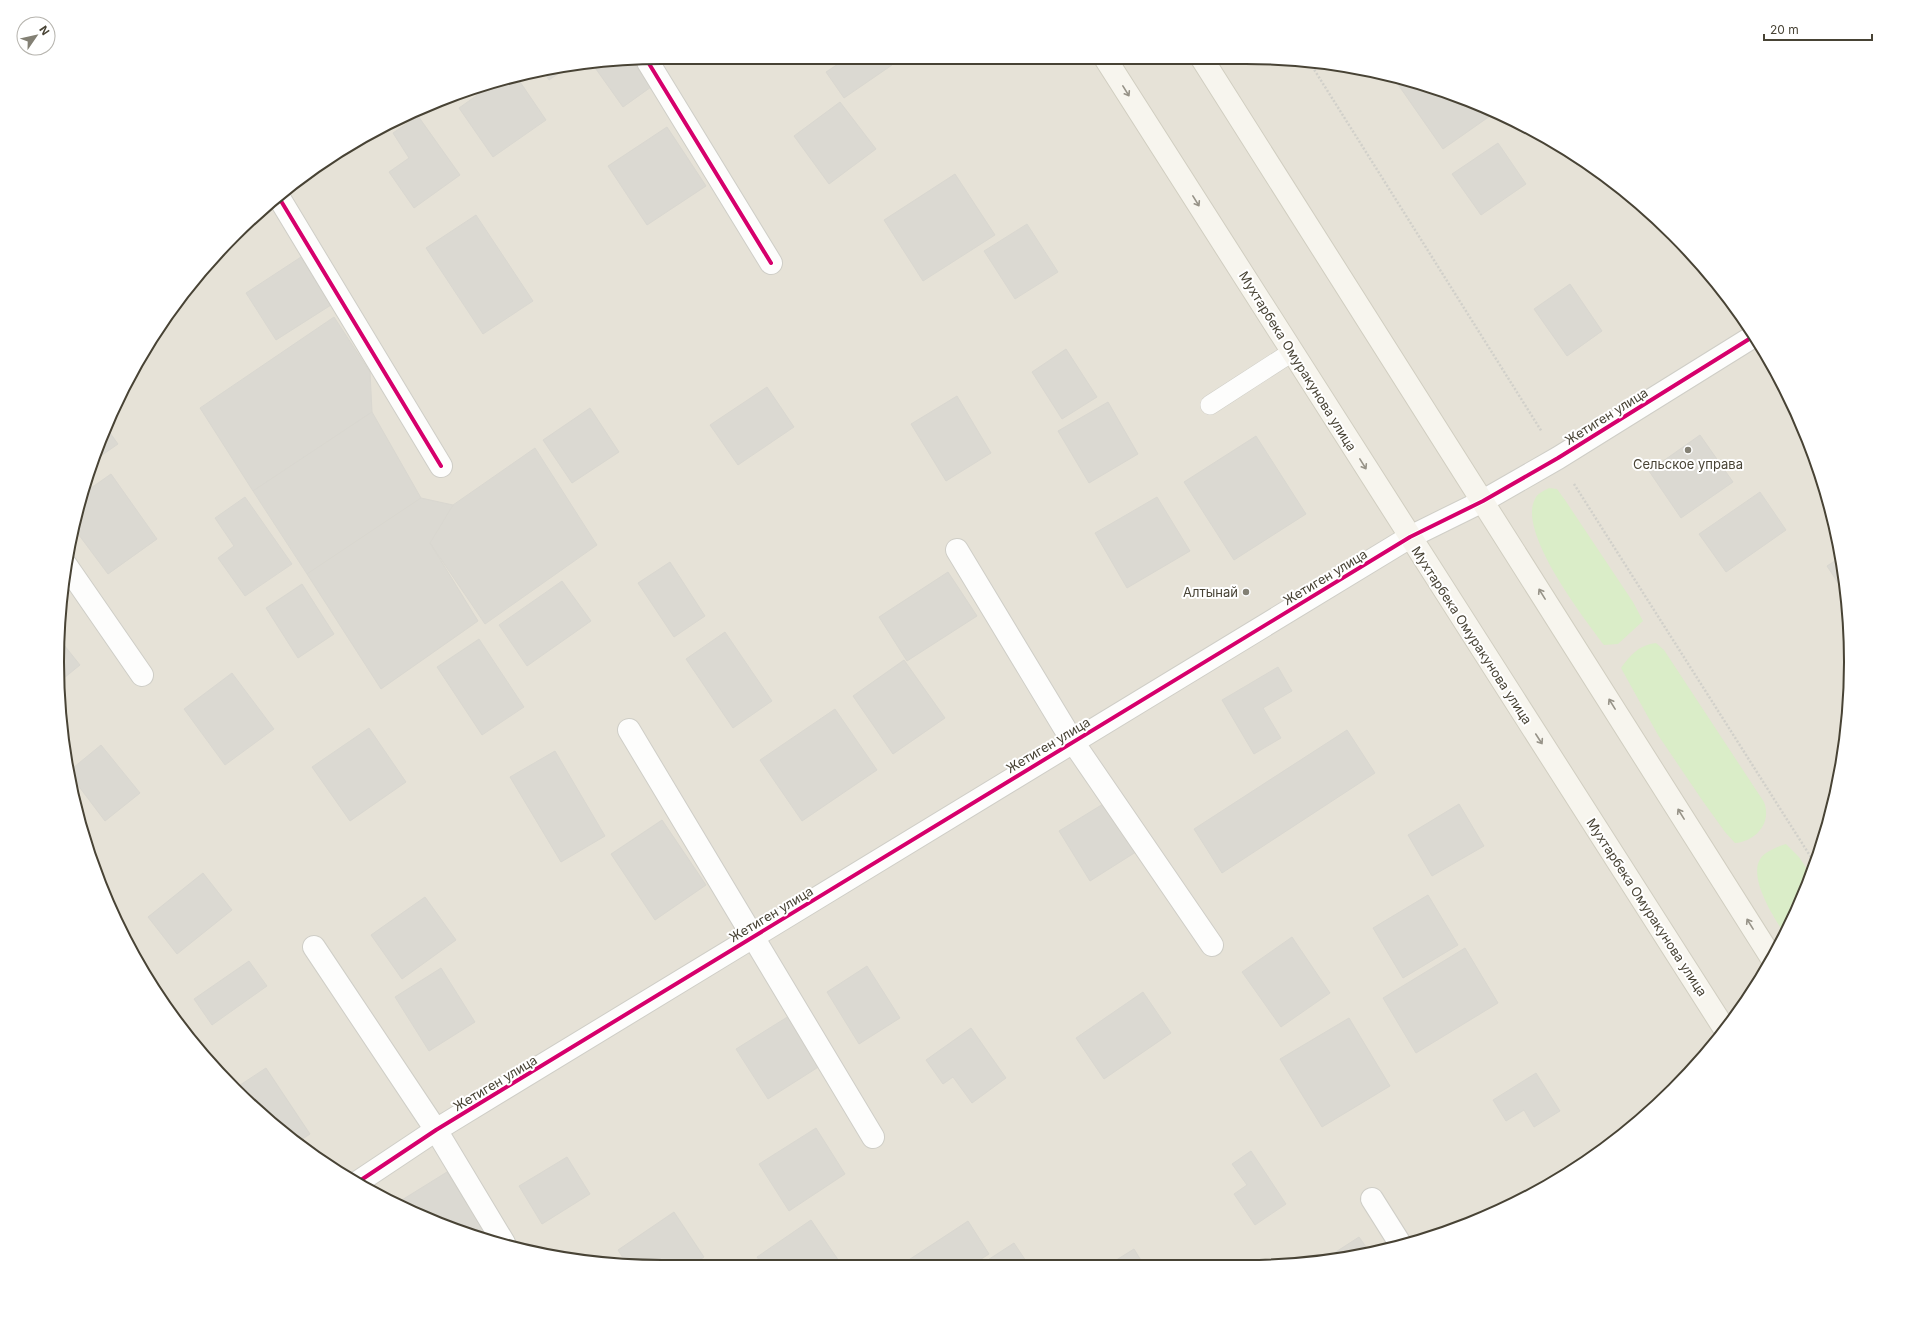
<svg xmlns="http://www.w3.org/2000/svg" width="1908" height="1324" font-family="Inter,sans-serif">
	<rect width="100%" height="100%" fill="#f1f0ea"/>
	<path fill="#e6e2d7" d="M1246,57L1364,69L1441,89L1548,138L1614,182L1674,234L1749,326L1805,431L1839,544L1851,662L1839,780L1805,894L1749,998L1674,1090L1614,1142L1514,1205L1440,1235L1364,1255L1246,1267H662L544,1255L430,1221L326,1165L234,1090L159,998L119,930L89,857L69,780L58,701L62,583L78,505L103,430L159,326L207,263L263,207L326,159L430,103L505,78L583,62Z"/>
	<g fill="#daedc8">
		<path d="M1549,488L1557,489L1565,500L1633,602L1643,621L1618,644L1604,645C1584,618 1517,532 1535,499C1537,494 1543,491 1549,488Z"/>
		<path d="M1656,643L1664,650L1764,802C1772,823 1756,841 1735,843L1725,832L1702,800L1658,735L1621,668C1630,655 1639,645 1656,643Z"/>
		<path d="M1786,844L1799,857L1811,875L1805,894L1784,933C1773,916 1742,869 1766,853C1772,849 1779,846 1786,844Z"/>
	</g>
	<g fill="#dbd9d2" stroke="#d9d7d0">
		<path d="M844,60H888L892,65L844,98L826,72Z"/>
		<path d="M591,62H633L651,87L623,107Z"/>
		<path d="M571,65L549,80L543,70Z"/>
		<path d="M516,76L546,120L493,157L459,108L500,79Z"/>
		<path d="M1402,79L1441,89L1485,109L1490,116L1443,149L1397,83Z"/>
		<path d="M840,102L876,149L829,184L794,136Z"/>
		<path d="M418,116L460,175L414,208L389,172L409,158L393,133Z"/>
		<path d="M667,127L706,186L647,225L608,166Z"/>
		<path d="M1498,143L1526,184L1481,215L1452,174Z"/>
		<path d="M955,174L995,235L923,281L884,220Z"/>
		<path d="M476,215L533,301L483,334L426,248Z"/>
		<path d="M1027,224L1058,272L1015,299L984,251Z"/>
		<path d="M301,257L331,305L276,340L246,293Z"/>
		<path d="M1570,284L1602,331L1567,356L1534,309Z"/>
		<path d="M334,317L370,372L372,412L253,491L200,408Z"/>
		<path d="M1066,349L1097,397L1062,419L1032,372Z"/>
		<path d="M767,387L794,427L738,465L710,425Z"/>
		<path d="M957,396L991,453L946,481L911,424Z"/>
		<path d="M1108,402L1138,454L1089,483L1058,431Z"/>
		<path d="M590,408L619,452L572,483L543,440Z"/>
		<path d="M372,412L421,498L307,574L253,491Z"/>
		<path d="M105,426L118,444L92,462L103,430Z"/>
		<path d="M1700,435L1733,482L1681,518L1649,471Z"/>
		<path d="M1256,436L1306,514L1234,560L1184,482Z"/>
		<path d="M535,448L597,545L485,624L430,543L453,505Z"/>
		<path d="M111,474L157,539L108,574L73,527L81,495Z"/>
		<path d="M1760,492L1786,530L1726,572L1699,534Z"/>
		<path d="M245,497L292,564L245,596L218,558L234,546L215,518Z"/>
		<path d="M1157,497L1190,551L1127,588L1095,533Z"/>
		<path d="M421,498L453,505L430,543L478,621L381,689L307,574Z"/>
		<path d="M1841,557L1844,592L1827,566Z"/>
		<path d="M670,562L705,616L674,637L638,583Z"/>
		<path d="M948,572L977,616L907,661L879,617Z"/>
		<path d="M63,581L68,587L62,592V583Z"/>
		<path d="M562,581L591,621L527,666L499,625Z"/>
		<path d="M302,584L334,634L298,658L266,608Z"/>
		<path d="M725,632L772,701L733,728L686,659Z"/>
		<path d="M479,639L524,707L482,735L437,667Z"/>
		<path d="M60,640L80,665L59,682Z"/>
		<path d="M904,660L945,718L893,754L853,696Z"/>
		<path d="M1278,667L1292,691L1263,708L1281,738L1254,754L1222,700Z"/>
		<path d="M232,673L274,729L225,765L184,709Z"/>
		<path d="M835,709L877,770L802,821L760,760Z"/>
		<path d="M369,728L406,782L350,821L312,767Z"/>
		<path d="M1347,730L1375,773L1222,873L1194,829Z"/>
		<path d="M101,745L140,793L105,821L68,772Z"/>
		<path d="M555,751L605,836L561,862L510,777Z"/>
		<path d="M1108,801L1139,850L1090,881L1059,831Z"/>
		<path d="M1459,804L1484,846L1432,876L1408,835Z"/>
		<path d="M662,820L706,885L655,920L611,854Z"/>
		<path d="M203,873L232,910L177,954L148,917Z"/>
		<path d="M1428,895L1458,945L1403,978L1373,928Z"/>
		<path d="M425,897L456,940L402,979L371,935Z"/>
		<path d="M1292,937L1330,993L1281,1027L1242,972Z"/>
		<path d="M1465,948L1498,1003L1416,1053L1383,998Z"/>
		<path d="M249,961L267,986L212,1025L194,999Z"/>
		<path d="M867,966L900,1018L859,1044L827,992Z"/>
		<path d="M441,968L475,1022L429,1051L395,997Z"/>
		<path d="M1143,992L1171,1033L1104,1079L1076,1038Z"/>
		<path d="M789,1016L820,1066L768,1099L736,1049Z"/>
		<path d="M1349,1018L1390,1086L1322,1127L1280,1059Z"/>
		<path d="M971,1028L1006,1078L972,1103L953,1077L943,1084L926,1060Z"/>
		<path d="M266,1068L310,1134L298,1142L234,1089Z"/>
		<path d="M1536,1073L1560,1111L1534,1127L1524,1110L1506,1121L1493,1100Z"/>
		<path d="M816,1128L845,1174L789,1211L759,1164Z"/>
		<path d="M1251,1151L1286,1204L1255,1225L1234,1194L1247,1185L1232,1164Z"/>
		<path d="M567,1157L590,1194L542,1224L519,1186Z"/>
		<path d="M447,1172L484,1231L478,1235L430,1221L397,1203Z"/>
		<path d="M674,1212L704,1257L689,1267H662L627,1264L618,1250Z"/>
		<path d="M811,1220L843,1267H764L757,1257Z"/>
		<path d="M968,1221L989,1254L969,1267H898Z"/>
		<path d="M1359,1237L1371,1254L1325,1259Z"/>
		<path d="M1014,1243L1030,1267H977Z"/>
		<path d="M1134,1249L1145,1267H1105Z"/>
	</g>
	<g fill="none" stroke-linecap="round" stroke-linejoin="round">
		<defs>
			<path id="lane" d="M1210,405L1292,352"/>
			<g id="street">
				<path d="M648,62L771,263"/>
				<path d="M278,196L441,466"/>
				<path d="M957,550L1073,742L1212,945"/>
				<path d="M66,565L142,675"/>
				<path d="M629,730L873,1137"/>
				<path d="M314,947L436,1130L504,1243"/>
				<path d="M358,1182L436,1130L1410,537L1483,501L1558,458L1754,336"/>
				<path d="M1372,1199L1401,1245"/>
			</g>
			<g id="secondary">
				<path d="M1201,57L1771,957"/>
				<path d="M1105,58L1724,1028"/>
			</g>
		</defs>
		<use href="#lane" stroke="#cfcec7" stroke-width="20"/>
		<use href="#street" stroke="#cfcec7" stroke-width="24"/>
		<use href="#secondary" stroke="#d1cec1" stroke-width="24"/>
		<g stroke="#d1d0ca" stroke-width="2.5" stroke-dasharray="2 2" stroke-linecap="butt">
			<path d="M1310,63L1542,432"/>
			<path d="M1574,484L1814,862"/>
		</g>
		<use href="#lane" stroke="#fdfdfc" stroke-width="19"/>
		<use href="#street" stroke="#fdfdfc" stroke-width="22"/>
		<use href="#secondary" stroke="#f7f5ee" stroke-width="22"/>
		<defs>
			<g id="cycleway">
				<path d="M648,62L771,263"/>
				<path d="M278,196L441,466"/>
				<path d="M358,1182L436,1130L1410,537L1483,501L1558,458L1754,336"/>
			</g>
		</defs>
		<use href="#cycleway" stroke="#fff" stroke-width="6"/>
		<use href="#cycleway" stroke="#d6006c" stroke-width="4"/>
	</g>
	<defs><path id="oneway-shaft" d="M-6 0H5M1.5-3L5.5 0L1.5 3" fill="none" stroke-width="1.6" stroke-linecap="round" stroke-linejoin="round"/></defs>
	<g stroke="#979388">
		<use href="#oneway-shaft" transform="translate(1126 91) rotate(58)"/>
		<use href="#oneway-shaft" transform="translate(1196 201) rotate(58)"/>
		<use href="#oneway-shaft" transform="translate(1363 464) rotate(58)"/>
		<use href="#oneway-shaft" transform="translate(1542 594) rotate(-122)"/>
		<use href="#oneway-shaft" transform="translate(1612 704) rotate(-122)"/>
		<use href="#oneway-shaft" transform="translate(1539 739) rotate(57)"/>
		<use href="#oneway-shaft" transform="translate(1681 814) rotate(-122)"/>
		<use href="#oneway-shaft" transform="translate(1750 924) rotate(-122)"/>
	</g>
	<g fill="#838074" stroke="#fff" stroke-width="1.5">
		<circle cx="1688" cy="450" r="4"/>
		<circle cx="1246" cy="592" r="4"/>
	</g>
	<g text-anchor="middle" stroke-width="4" stroke-linejoin="round" paint-order="stroke">
		<g font-size="13" fill="#484335" stroke="#fff">
			<text transform="translate(1298 361) rotate(58)" y="5">Мухтарбека Омуракунова улица</text>
			<text transform="translate(1606 416) rotate(-32)" y="5">Жетиген улица</text>
			<text transform="translate(1325 577) rotate(-31)" y="5">Жетиген улица</text>
			<text transform="translate(1472 635) rotate(57)" y="5">Мухтарбека Омуракунова улица</text>
			<text transform="translate(1048 745) rotate(-31)" y="5">Жетиген улица</text>
			<text transform="translate(1647 907) rotate(57)" y="5">Мухтарбека Омуракунова улица</text>
			<text transform="translate(771 914) rotate(-31)" y="5">Жетиген улица</text>
			<text transform="translate(495 1083) rotate(-31)" y="5">Жетиген улица</text>
		</g>
		<g font-size="13" fill="#484335" stroke="#fff">
			<text x="1688" y="469">Сельское управа</text>
			<text x="1238" y="597" text-anchor="end">Алтынай</text>
		</g>
	</g>
	<path d="M0 0H1908V1324H0ZM662 64H1246A598 598 0 0 1 1844 662V662A598 598 0 0 1 1246 1260H662A598 598 0 0 1 64 662V662A598 598 0 0 1 662 64Z" fill="#fff" fill-rule="evenodd"/>
	<path fill="none" stroke="#484335" stroke-width="2" d="M662 64H1246A598 598 0 0 1 1844 662V662A598 598 0 0 1 1246 1260H662A598 598 0 0 1 64 662V662A598 598 0 0 1 662 64Z"/>
	<g transform="translate(36 36) rotate(56)"><circle r="19" fill="#ffffff" stroke="#b6b4ae"/>
	<path d="M0-3L7 15L0 10L-7 15Z" fill="#838074"/>
	<text y="-6" font-size="11" font-weight="bold" text-anchor="middle" fill="#484335">N</text>
	</g>
	<path d="M1764 34v6h108v-6" fill="none" stroke="#484335" stroke-width="2"/>
	<text x="1770" y="34" font-size="12" fill="#484335" stroke="#ffffff" stroke-width="3" paint-order="stroke">20 m</text>
</svg>
